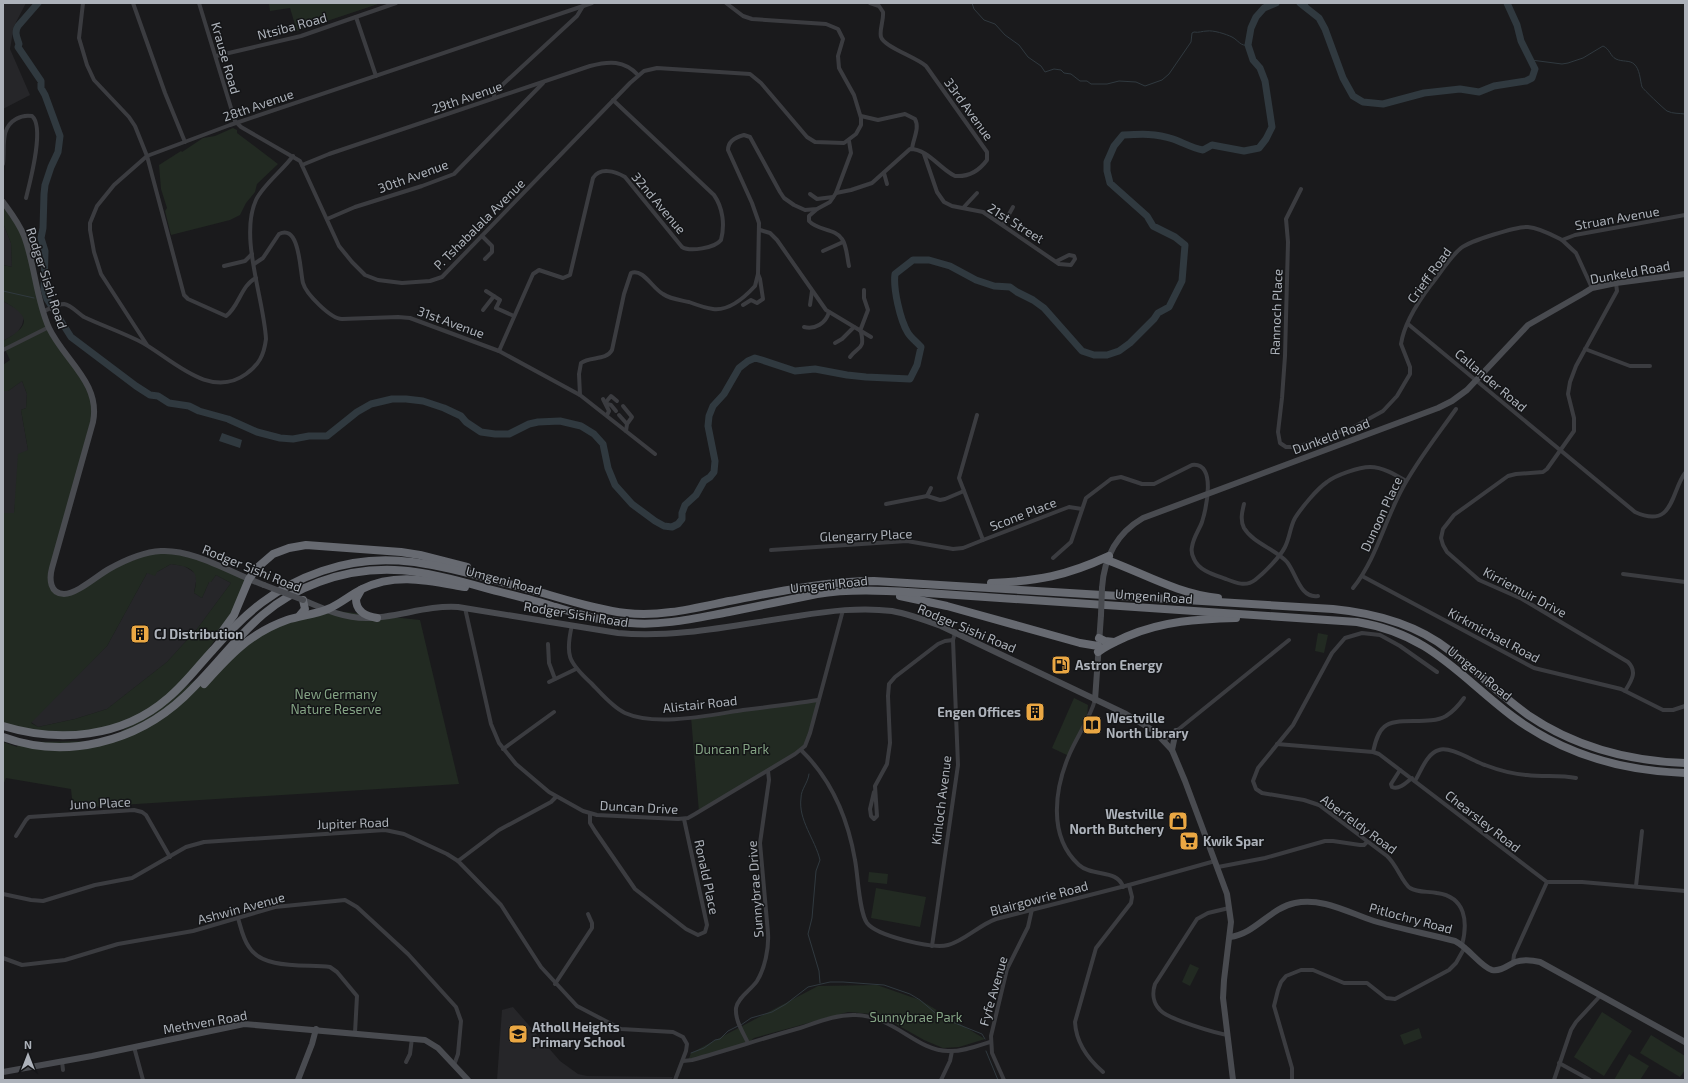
<svg xmlns="http://www.w3.org/2000/svg" width="1688" height="1083" font-family="'Exo 2',sans-serif">
	<rect width="100%" height="100%" fill="#1a1a1c"/>
	<g fill="#262629">
		<path d="M3,3H26L14,26L10,49L30,95L3,109Z"/>
		<path d="M3,223L11,243L12,267L3,265Z"/>
		<path d="M3,301L17,309L23,314L24,318L22,325L17,333L3,341Z"/>
		<path d="M22,381L27,394L26,408L21,410L28,450L16,496L14,513H3V391H8Z"/>
		<path d="M171,564L184,566L195,573L197,576L194,593L202,598L209,582H211L216,575L231,583L197,629L167,662L107,709L75,719L38,727L31,722L107,646L147,573L157,572Z"/>
		<path d="M513,1007L560,1061L578,1074L587,1076L673,1077L671,1080H497L502,1010Z"/>
	</g>
	<g fill="#222a22" fill-rule="evenodd">
		<path d="M269,3H381L297,31L290,8L270,11Z"/>
		<path d="M233,128L237,130V133L278,164L257,184L255,192L246,203L240,215L230,220L171,235L165,211L167,208L161,189L159,165L181,151L182,152L203,138L215,136Z"/>
		<path d="M3,202L21,229L48,327L80,373L94,408L51,569L54,590L67,594L111,568L157,552L186,555L248,579L225,626L204,655L165,700L124,724L72,736L3,725V513H14L18,454L28,450L21,410L26,408L27,394L22,381L8,391H3V365L10,360L3,345V341C32,325 30,316 3,301V265L12,267L11,243L3,223ZM171,564C193,567 200,571 194,593L202,598L209,582H211L216,575L231,583L197,629L167,662L107,709L75,719L38,727L31,723L107,646L147,573L155,576L157,572Z"/>
		<path d="M327,610L420,620L459,784L73,808L71,789L6,778L3,785V742L17,747L19,742L107,741L227,658L261,631Z"/>
		<path d="M1318,633L1328,635L1324,653L1315,651Z"/>
		<path d="M1074,698L1088,705L1087,718L1069,756L1052,748Z"/>
		<path d="M818,700L808,739L801,750L699,812L691,717Z"/>
		<path d="M869,872L888,874L887,884L868,882Z"/>
		<path d="M876,888L926,897L920,927L871,918Z"/>
		<path d="M1190,964L1199,968L1190,986L1182,982Z"/>
		<path d="M877,985L920,1000L985,1039L959,1047L943,1048L924,1040L887,1019L872,1014L848,1012L754,1038L748,1043L688,1061L691,1053L818,986Z"/>
		<path d="M1602,1012L1632,1031L1604,1076L1574,1057Z"/>
		<path d="M1419,1028L1422,1038L1404,1045L1400,1035Z"/>
		<path d="M1651,1035L1685,1056V1070L1680,1077L1640,1053Z"/>
		<path d="M1629,1054L1649,1066L1640,1080H1614Z"/>
	</g>
	<path fill="#30393f" d="M222,433L242,440L240,448L219,441Z"/>
	<g fill="none" stroke-linecap="round" stroke-linejoin="round">
		<g stroke="#30393f" stroke-width="1">
			<path d="M972,3L974,9L984,20L995,24L1005,35L1019,45L1028,57L1041,66L1045,72L1054,69L1061,70L1064,73L1071,74L1080,81H1087L1091,84H1107L1119,81L1136,82L1145,86L1162,80L1169,74L1191,42L1192,33L1194,32C1199,33 1202,31 1207,31C1213,30 1226,34 1232,37C1238,40 1241,47 1248,45"/>
			<path d="M1307,3L1309,9"/>
			<path d="M1531,60L1562,64L1568,63L1583,58L1603,46C1610,49 1610,56 1616,59C1622,62 1630,60 1634,64C1640,69 1640,80 1642,87C1643,89 1664,109 1667,111C1673,114 1679,113 1685,114"/>
			<path d="M3,291L34,298"/>
			<path d="M43,297L47,299"/>
			<path d="M809,774C808,783 801,789 801,798C798,820 815,839 820,860L816,871L812,918L808,934L819,971L820,983"/>
			<path d="M741,1025L751,1018L772,1012L786,1004L808,987L830,982H843L884,985L910,994L920,1000L940,1017L982,1034L985,1039"/>
			<path d="M986,1051L998,1080"/>
			<path d="M691,1053L704,1048L715,1040L720,1039L728,1031L738,1026"/>
		</g>
		<g stroke="#30393f" stroke-width="7">
			<path d="M38,3L18,26C14,32 17,38 19,44L18,47L41,81V88L45,95L60,136L58,152L51,167L45,185L44,194L43,228L41,238L45,251L44,289L47,299L71,337L136,386L150,395L158,396L169,403L189,406L199,411L228,419L257,432L280,438L293,439L309,436H327L357,412L371,404L392,399H406L423,401L444,408L461,416L466,422L481,432L495,434H509L529,424L538,422L560,421L581,426L594,434L603,444L608,468L615,485L632,504L655,521L664,526L672,527L678,524L682,519V513L685,505L696,495L704,481L710,477L714,472L715,461L708,426L709,416L713,406L724,394L739,368L748,361L755,358L762,360L795,371L815,369L847,375L866,377L910,379L917,365L921,347C917,342 911,338 908,333C900,320 893,288 895,274L913,260H929L950,266L976,280L994,286L1010,287L1017,292L1033,300L1044,308L1082,351L1094,355H1107L1119,351L1130,343L1154,319L1158,313L1169,307L1182,281L1185,245L1175,237L1153,226L1147,216L1110,183L1107,171V162L1114,146L1123,135C1140,134 1156,133 1173,139C1184,143 1192,148 1203,150L1212,145L1244,151L1259,148L1266,139L1272,127L1265,81L1260,68L1253,60L1248,45L1251,28L1256,17L1264,8L1276,3"/>
			<path d="M1300,3L1319,18L1325,29L1343,78L1353,96L1363,102L1383,104L1424,93L1460,89L1479,92L1494,86L1526,81L1532,78L1535,69L1521,41L1517,25L1507,3"/>
		</g>
		<g stroke="#3b3c40" stroke-width="4">
			<path d="M83,3L79,38L87,65L94,80L129,117L135,126L147,156L184,295L188,299L226,316C239,307 241,285 256,278"/>
			<path d="M133,3L165,93L185,142"/>
			<path d="M199,3L235,121L241,127L300,161L339,246L352,262L365,275L378,280L402,283L430,281L442,277L630,83L644,71L657,68L750,74L761,83L807,137L815,142L844,143L856,134L861,125V118L854,95L839,68L838,56L843,39L838,29L826,24L752,19L743,16L726,3"/>
			<path d="M356,17L376,76"/>
			<path d="M216,56L301,36L396,3"/>
			<path d="M494,98V94L499,88L577,16L583,6"/>
			<path d="M861,116L878,120L905,114L915,119C920,128 913,139 912,149"/>
			<path d="M924,154L937,192L944,202L952,206L983,212L1059,264L1071,265L1075,259L1074,256L1069,255L1057,261"/>
			<path d="M3,164C5,146 0,128 16,119C21,116 26,115 32,116C45,127 30,182 26,198"/>
			<path d="M302,165L329,154L590,66C609,61 624,60 638,75"/>
			<path d="M884,173L887,184"/>
			<path d="M1301,189L1286,219L1288,242L1285,356L1282,398L1278,432L1280,443L1286,447H1298L1354,427L1383,411L1397,396L1410,374V367L1401,344C1404,324 1418,302 1430,286C1440,274 1449,258 1461,248C1470,241 1517,226 1528,227C1540,228 1552,235 1562,240"/>
			<path d="M836,193L851,153L849,141"/>
			<path d="M810,194L817,199L833,197"/>
			<path d="M963,208L977,193"/>
			<path d="M817,209L809,216V221C818,231 835,228 842,239C847,246 847,258 849,266"/>
			<path d="M327,219L355,207L422,186L454,174L543,83"/>
			<path d="M1003,225L1013,207"/>
			<path d="M760,230L770,233L777,240L826,310L871,337"/>
			<path d="M482,236L492,246V252L485,259"/>
			<path d="M823,251L843,242"/>
			<path d="M254,264L263,258L279,234C300,223 300,272 303,283C306,294 331,319 342,319L398,317L410,318L499,351L580,395L655,454"/>
			<path d="M224,266L245,261L252,254"/>
			<path d="M1616,283L1617,291L1576,366L1570,382L1568,394L1574,418V431L1547,469L1543,472L1516,474L1508,476L1454,515L1443,529L1441,538L1443,545L1447,552L1479,580L1522,599L1628,662C1638,672 1631,681 1625,691"/>
			<path d="M1592,288L1576,253L1562,240L1575,235L1685,215"/>
			<path d="M486,291L500,300L496,308L514,316"/>
			<path d="M743,305L751,300L757,303L763,299L760,279L758,274"/>
			<path d="M810,305L812,291"/>
			<path d="M483,310L494,296"/>
			<path d="M44,311C49,309 58,304 64,304C71,305 78,313 84,317C103,326 124,333 143,343C173,360 210,400 246,374C259,365 264,355 266,339C264,299 239,237 256,200C263,185 283,170 293,156"/>
			<path d="M1408,324L1635,512C1674,530 1671,491 1685,473"/>
			<path d="M804,327C815,330 826,323 829,312"/>
			<path d="M860,331L868,310L864,298V290"/>
			<path d="M835,343L842,339L854,327"/>
			<path d="M147,345L101,274L94,252L90,230V223L97,206L114,185L147,156L230,125L592,3"/>
			<path d="M1585,349L1630,366H1650"/>
			<path d="M3,350L49,327"/>
			<path d="M499,351L533,274L539,270L563,278L570,275L593,178C600,167 615,171 625,177L682,247C690,252 715,248 721,240C725,225 723,208 714,195L613,100"/>
			<path d="M850,357C859,345 865,350 861,332"/>
			<path d="M580,395L579,374L581,363C590,356 606,361 612,350L624,294L631,273C643,268 653,289 663,294C670,299 680,300 689,302C697,305 705,308 713,309C729,311 745,297 755,286L758,274L759,223L752,203L728,150C728,141 736,137 744,135L750,137L780,192L784,198L794,205L805,210L817,209L830,202L836,193L851,190L872,183L910,149C928,149 940,169 955,176C968,177 979,171 987,160V152L926,66C916,57 884,47 881,37C879,30 884,20 883,12L879,6L870,3"/>
			<path d="M603,399L609,411L607,415"/>
			<path d="M606,402L611,396L617,401"/>
			<path d="M607,404L611,405L616,411"/>
			<path d="M623,406L632,417L627,424L626,431"/>
			<path d="M619,415L627,424"/>
			<path d="M977,415L959,478L983,540L1061,510L1069,507L1082,509"/>
			<path d="M927,496L931,488"/>
			<path d="M886,504L927,496L940,500L945,499L964,491"/>
			<path d="M1244,504C1242,512 1240,520 1244,528C1253,543 1275,549 1287,562C1296,573 1300,599 1318,596"/>
			<path d="M771,550L907,541L953,549L963,548L983,540"/>
			<path d="M1053,558L1071,542L1086,498L1111,479L1121,477L1142,484H1154L1192,465C1217,462 1206,509 1202,522C1199,530 1193,538 1192,547C1191,551 1192,555 1194,559C1199,571 1215,575 1226,579C1236,583 1246,587 1255,580C1264,573 1280,557 1285,547C1290,537 1290,527 1295,518C1302,507 1317,489 1327,482C1336,475 1359,467 1370,467C1383,467 1396,475 1406,481"/>
			<path d="M1623,574L1685,582"/>
			<path d="M1362,576L1534,668L1621,689L1663,710H1673L1685,706"/>
			<path d="M1353,588C1376,559 1384,523 1401,491C1416,462 1437,436 1456,409"/>
			<path d="M465,608L491,724L499,743L516,764L549,792L583,811L597,815L678,819L688,818L695,814L795,754L805,746L810,733L843,610"/>
			<path d="M572,625C565,655 568,662 591,683C601,693 612,707 625,713C656,727 710,715 743,710C768,707 793,704 818,700"/>
			<path d="M548,644L549,663L555,679"/>
			<path d="M1437,672L1400,646L1380,635L1362,633L1345,638L1332,653L1293,725L1258,768L1253,781L1256,789L1262,793L1304,800L1319,805L1387,856C1397,865 1402,882 1410,888C1418,893 1428,891 1437,893C1466,897 1468,922 1462,945"/>
			<path d="M549,682L576,669"/>
			<path d="M1095,700C1090,718 1078,735 1070,753C1055,787 1047,836 1079,865C1092,877 1118,869 1123,887"/>
			<path d="M1164,741L1289,640"/>
			<path d="M1277,744L1373,752L1379,754L1547,882H1582L1685,891"/>
			<path d="M503,749L554,712"/>
			<path d="M801,750C831,779 848,819 855,860C858,875 859,912 867,923C877,936 932,949 948,945C964,941 979,925 996,919L1129,885L1215,861"/>
			<path d="M1373,752C1375,744 1377,733 1384,727C1395,716 1429,726 1446,716C1454,711 1459,705 1464,698"/>
			<path d="M1400,770L1391,784L1392,787C1399,790 1406,783 1412,778"/>
			<path d="M1415,781C1421,771 1427,753 1439,750C1450,746 1473,761 1485,765C1498,770 1513,774 1527,775C1543,777 1560,775 1576,778"/>
			<path d="M874,792L870,809L871,816L874,819L877,816L875,786L887,764L890,743L888,696L889,684L895,677L938,644L945,641L953,640"/>
			<path d="M590,814V823L595,831L635,889L686,929L698,935L705,932L707,925L684,819"/>
			<path d="M16,836L26,820L29,817L134,810L142,812L146,815L170,857"/>
			<path d="M458,861L499,830L551,802L556,797"/>
			<path d="M1218,867L1265,858L1325,841H1333L1360,845H1364L1367,842"/>
			<path d="M1636,886L1642,831"/>
			<path d="M3,894L31,900L43,901L95,885L132,878L186,847L204,842L385,830L404,834L447,854L458,861L501,905L541,967L577,1006L621,1029L673,1032L683,1037L687,1044L686,1051L675,1080"/>
			<path d="M238,918C241,928 243,939 249,947C263,970 306,964 330,967L337,972L357,996L355,1033"/>
			<path d="M932,946L958,765L953,640L955,633"/>
			<path d="M3,958L22,965L65,960L118,944L193,931L275,907L345,900L357,907L408,954L456,1007L461,1021L458,1054L454,1065"/>
			<path d="M1513,963L1514,955L1547,882"/>
			<path d="M555,984L592,928V923L588,914"/>
			<path d="M1228,1035C1215,1033 1168,1019 1160,1010C1153,1003 1152,993 1155,984L1197,919L1208,913L1229,908"/>
			<path d="M748,1043C743,1032 735,1021 736,1008C738,997 751,990 757,981C765,968 769,948 768,933L760,843L769,780L768,771"/>
			<path d="M134,1047L143,1080"/>
			<path d="M62,1061L63,1070"/>
			<path d="M683,1061L692,1060C728,1050 764,1038 800,1028C818,1022 837,1014 856,1015C894,1016 917,1051 948,1051C962,1052 977,1046 990,1042"/>
			<path d="M406,1062L410,1054L412,1038"/>
			<path d="M1559,1063L1590,1080"/>
			<path d="M1103,1072C1088,1059 1076,1043 1075,1022L1096,948L1131,903L1132,897L1129,885"/>
			<path d="M941,1080L950,1061L952,1051"/>
			<path d="M1004,1080L992,1053L991,1036L1007,969L1028,927L1032,909"/>
			<path d="M1292,1080V1068L1274,1006L1278,990L1281,982L1286,976L1301,970H1313L1344,983H1367L1386,998L1395,999L1449,970L1456,963L1465,947"/>
			<path d="M1554,1080L1571,1030L1576,1022L1601,995"/>
		</g>
		<g stroke="#494b50" stroke-width="6">
			<path d="M3,202C11,213 19,223 24,236C35,265 36,299 49,328C64,360 101,383 93,422L52,568C49,579 50,594 64,594C77,594 98,575 109,569C125,560 143,552 161,551C194,549 233,574 264,585"/>
			<path d="M1102,588C1104,558 1117,533 1143,518L1438,408L1452,401L1467,390L1528,325L1584,293L1592,288L1616,283L1685,274"/>
			<path d="M303,600C324,609 343,618 366,618C397,618 426,605 458,607L618,633C675,639 741,624 798,616C829,611 861,607 892,611C909,614 925,620 941,626L1126,714L1154,731L1172,750L1185,781L1227,894L1231,922L1224,980L1223,998L1233,1080"/>
			<path d="M1095,700L1101,615"/>
			<path d="M1172,750L1176,731"/>
			<path d="M1230,937C1255,934 1270,908 1295,903C1322,897 1349,913 1374,921C1401,929 1428,934 1455,941C1469,948 1481,967 1492,970C1501,972 1508,965 1515,962C1524,959 1532,960 1540,962L1685,1042"/>
			<path d="M3,1072L92,1056L244,1024L425,1040L438,1048L468,1080"/>
			<path d="M298,1080L312,1044L316,1029"/>
		</g>
		<g stroke="#676a71" stroke-width="8">
			<path d="M1107,560C1143,573 1178,594 1218,598"/>
			<path d="M991,583C1038,581 1066,576 1109,556"/>
			<path d="M361,590L356,599C356,612 366,616 377,618"/>
			<path d="M900,596L947,606L1080,643L1098,646"/>
			<path d="M300,615L305,609L303,600"/>
			<path d="M218,637L234,615L249,579L258,567L273,554L289,548L306,545L401,552L420,555L467,567"/>
			<path d="M1099,638L1105,641L1114,642"/>
			<path d="M1098,652C1107,645 1117,641 1128,636C1163,621 1198,619 1236,618"/>
			<path d="M204,684C229,656 250,633 287,620C299,616 317,614 328,609C340,604 350,595 362,589C396,572 430,581 465,587"/>
			<path d="M3,726C59,743 122,738 168,698C185,684 198,666 213,650C245,613 275,587 322,571C376,552 422,561 475,575C501,582 527,588 553,596C577,603 601,610 626,613C661,617 695,608 729,601C777,592 825,581 874,581L1333,609C1374,613 1416,624 1449,650C1476,671 1500,695 1528,715C1575,747 1629,761 1685,763"/>
			<path d="M3,737C66,760 136,742 184,697C231,653 253,606 319,582C379,560 426,571 485,588C507,594 530,599 552,606C578,614 603,622 630,623C663,626 696,618 729,612C758,606 788,600 817,594C853,588 890,591 927,593L1357,622C1430,634 1457,674 1512,716C1563,754 1622,771 1685,773"/>
		</g>
		<g stroke="#494b50" stroke-width="6">
			<path d="M264,585L303,600"/>
			<path d="M1101,615L1102,588"/>
		</g>
	</g>
	<defs>
		<symbol id="building-square" viewBox="-11 -11 22 22"><rect x="-9" y="-9" width="18" height="18" rx="4" fill="#eaa743" stroke="#141517"/><path d="M-4-6H4V6H1V3H-1V6H-4ZM-2.5-4.3h1.7v1.8h-1.7ZM.8-4.3h1.7v1.8H.8ZM-2.5-1h1.7V.8h-1.7ZM.8-1h1.7V.8H.8Z" fill="#111"/></symbol>
		<symbol id="fuel-square" viewBox="-11 -11 22 22"><rect x="-9" y="-9" width="18" height="18" rx="4" fill="#eaa743" stroke="#141517"/><path d="M-5.5-6h7V0h2V4h1.3V-2.5L3-4.5l.8-.8L6-3V5H2.5V1h-1V6h-7ZM-4.2-4.7v3.2H.2V-4.7Z" fill="#111"/></symbol>
		<symbol id="library-square" viewBox="-11 -11 22 22"><rect x="-9" y="-9" width="18" height="18" rx="4" fill="#eaa743" stroke="#141517"/><path d="M-6-4Q-3-5.5-.7-3.5V5Q-3 3-6 4ZM6-4Q3-5.5 .7-3.5V5Q3 3 6 4Z" fill="#111"/></symbol>
		<symbol id="shop-square" viewBox="-11 -11 22 22"><rect x="-9" y="-9" width="18" height="18" rx="4" fill="#eaa743" stroke="#141517"/><path d="M-5-2.5h2.3a2.7 3.5 0 0 1 5.4 0H5L5.5 6h-11ZM-1.5-2.5h3a1.5 2.3 0 0 0-3 0Z" fill="#111"/></symbol>
		<symbol id="supermarket-square" viewBox="-11 -11 22 22"><rect x="-9" y="-9" width="18" height="18" rx="4" fill="#eaa743" stroke="#141517"/><path d="M-6-5.5h2.5l.6 2H6L4.5 2H-2.5L-4.4-4H-6ZM-1.5 3.2a1.3 1.3 0 1 0 .1 0ZM3 3.2a1.3 1.3 0 1 0 .1 0Z" fill="#111"/></symbol>
		<symbol id="school-square" viewBox="-11 -11 22 22"><rect x="-9" y="-9" width="18" height="18" rx="4" fill="#eaa743" stroke="#141517"/><path d="M0-5L7-2L0 1L-7-2ZM-4 1L0 2.5L4 1V4Q0 6-4 4Z" fill="#111"/></symbol>
	</defs>
	<g fill-rule="evenodd">
		<use href="#building-square" x="129" y="623" width="22" height="22"/>
		<use href="#fuel-square" x="1050" y="654" width="22" height="22"/>
		<use href="#building-square" x="1024" y="701" width="22" height="22"/>
		<use href="#library-square" x="1081" y="714" width="22" height="22"/>
		<use href="#shop-square" x="1167" y="810" width="22" height="22"/>
		<use href="#supermarket-square" x="1178" y="830" width="22" height="22"/>
		<use href="#school-square" x="507" y="1023" width="22" height="22"/>
	</g>
	<g text-anchor="middle" stroke-width="3" stroke-linejoin="round" paint-order="stroke">
		<g font-size="13" fill="#adb2ba" stroke="#141517">
			<text transform="translate(292 26) rotate(-15)" y="5">Ntsiba Road</text>
			<text transform="translate(226 58) rotate(74)" y="5">Krause Road</text>
			<text transform="translate(467 97) rotate(-19)" y="5">29th Avenue</text>
			<text transform="translate(258 105) rotate(-19)" y="5">28th Avenue</text>
			<text transform="translate(969 109) rotate(54)" y="5">33rd Avenue</text>
			<text transform="translate(413 176) rotate(-20)" y="5">30th Avenue</text>
			<text transform="translate(659 203) rotate(50)" y="5">32nd Avenue</text>
			<text transform="translate(1617 218) rotate(-10)" y="5">Struan Avenue</text>
			<text transform="translate(1016 223) rotate(32)" y="5">21st Street</text>
			<text transform="translate(479 224) rotate(-45)" y="5">P. Tshabalala Avenue</text>
			<text transform="translate(1630 272) rotate(-10)" y="5">Dunkeld Road</text>
			<text transform="translate(1429 275) rotate(-54)" y="5">Crieff Road</text>
			<text transform="translate(47 278) rotate(72)" y="5">Rodger Sishi Road</text>
			<text transform="translate(1276 312) rotate(-88)" y="5">Rannoch Place</text>
			<text transform="translate(451 322) rotate(20)" y="5">31st Avenue</text>
			<text transform="translate(1491 380) rotate(40)" y="5">Callander Road</text>
			<text transform="translate(1331 436) rotate(-20)" y="5">Dunkeld Road</text>
			<text transform="translate(1023 514) rotate(-21)" y="5">Scone Place</text>
			<text transform="translate(1381 514) rotate(-65)" y="5">Dunoon Place</text>
			<text transform="translate(866 535) rotate(-2)" y="5">Glengarry Place</text>
			<text transform="translate(252 568) rotate(22)" y="5">Rodger Sishi Road</text>
			<text transform="translate(504 580) rotate(15)" y="5">Umgeni Road</text>
			<text transform="translate(829 584) rotate(-6)" y="5">Umgeni Road</text>
			<text transform="translate(1525 592) rotate(28)" y="5">Kirriemuir Drive</text>
			<text transform="translate(1154 596) rotate(4)" y="5">Umgeni Road</text>
			<text transform="translate(576 614) rotate(9)" y="5">Rodger Sishi Road</text>
			<text transform="translate(967 628) rotate(23)" y="5">Rodger Sishi Road</text>
			<text transform="translate(1494 635) rotate(28)" y="5">Kirkmichael Road</text>
			<text transform="translate(1480 673) rotate(39)" y="5">Umgeni Road</text>
			<text transform="translate(700 704) rotate(-6)" y="5">Alistair Road</text>
			<text transform="translate(941 800) rotate(-83)" y="5">Kinloch Avenue</text>
			<text transform="translate(100 803) rotate(-3)" y="5">Juno Place</text>
			<text transform="translate(639 807) rotate(3)" y="5">Duncan Drive</text>
			<text transform="translate(1483 821) rotate(38)" y="5">Chearsley Road</text>
			<text transform="translate(353 823) rotate(-2)" y="5">Jupiter Road</text>
			<text transform="translate(1359 824) rotate(36)" y="5">Aberfeldy Road</text>
			<text transform="translate(707 877) rotate(78)" y="5">Ronald Place</text>
			<text transform="translate(755 889) rotate(-94)" y="5">Sunnybrae Drive</text>
			<text transform="translate(1039 898) rotate(-15)" y="5">Blairgowrie Road</text>
			<text transform="translate(241 908) rotate(-15)" y="5">Ashwin Avenue</text>
			<text transform="translate(1411 918) rotate(15)" y="5">Pitlochry Road</text>
			<text transform="translate(993 991) rotate(-74)" y="5">Fyfe Avenue</text>
			<text transform="translate(205 1022) rotate(-10)" y="5">Methven Road</text>
		</g>
		<g font-size="13" font-weight="bold" fill="#adb2ba" stroke="#141517" text-anchor="start">
			<text x="154" y="639">CJ Distribution</text>
			<text x="1075" y="670">Astron Energy</text>
			<text x="1021" y="717" text-anchor="end">Engen Offices</text>
			<text x="1106" y="723">Westville<tspan x="1106" dy="15">North Library</tspan></text>
			<text x="1164" y="819" text-anchor="end">Westville<tspan x="1164" dy="15">North Butchery</tspan></text>
			<text x="1203" y="846">Kwik Spar</text>
			<text x="532" y="1032">Atholl Heights<tspan x="532" dy="15">Primary School</tspan></text>
		</g>
		<g font-size="13" fill="#85a485" stroke="#141517">
			<text x="336" y="699">New Germany<tspan x="336" dy="15">Nature Reserve</tspan></text>
			<text x="732" y="754">Duncan Park</text>
			<text x="916" y="1022">Sunnybrae Park</text>
		</g>
	</g>
	<rect width="1688" height="1083" fill="none" stroke="#adb2ba" stroke-width="8"/>
	<g transform="translate(28 1055)" stroke="#141517" stroke-width="3" paint-order="stroke">
	<path d="M0-3L7 15L0 10L-7 15Z" fill="#adb2ba"/>
	<text y="-6" font-size="11" font-weight="bold" text-anchor="middle" fill="#adb2ba">N</text>
	</g>
</svg>
